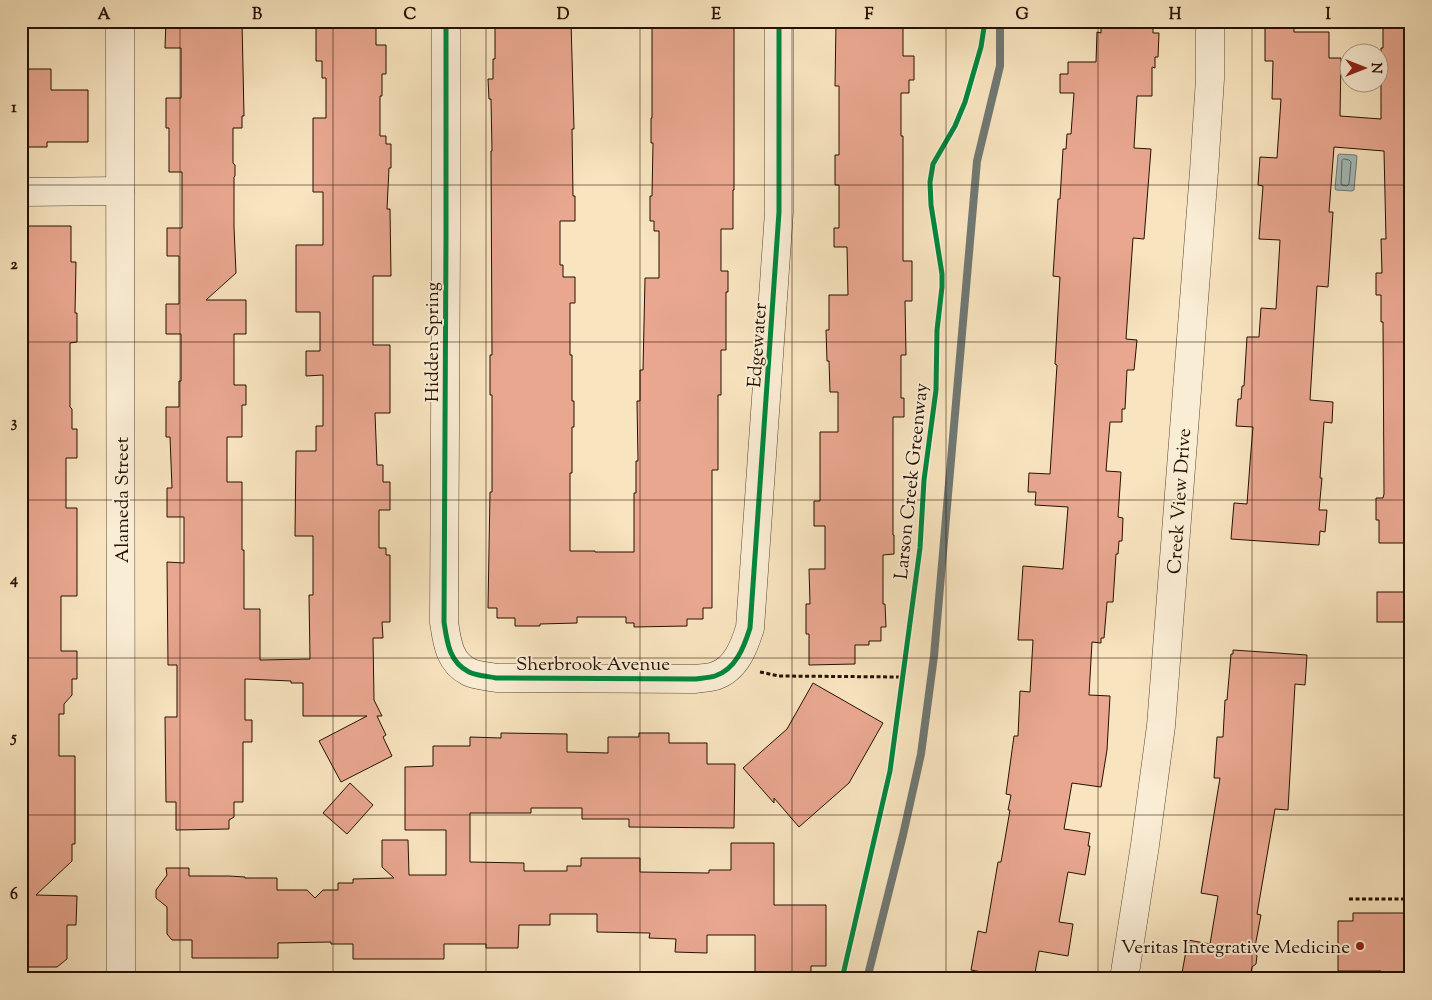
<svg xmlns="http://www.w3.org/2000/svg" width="1432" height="1000" font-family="'Sorts Mill Goudy',serif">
	<rect width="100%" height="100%" fill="#f8e4bf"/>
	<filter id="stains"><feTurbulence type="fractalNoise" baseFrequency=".004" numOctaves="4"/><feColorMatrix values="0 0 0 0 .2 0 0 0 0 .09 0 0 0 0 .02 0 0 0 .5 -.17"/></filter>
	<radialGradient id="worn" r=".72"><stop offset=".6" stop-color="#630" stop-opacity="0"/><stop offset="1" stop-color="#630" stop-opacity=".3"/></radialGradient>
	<path fill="#a2bcbd" stroke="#707873" d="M1339,154L1355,155L1357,156L1354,190L1352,191L1336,190L1335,189L1338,155Z"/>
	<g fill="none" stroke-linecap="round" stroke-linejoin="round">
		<path stroke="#636660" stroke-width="1" d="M1344,159L1349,160L1351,162L1349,184L1347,186L1342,185L1341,183L1342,161Z"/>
		<path stroke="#707873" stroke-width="8" d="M867,979L903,835L921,754L934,656L977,161L1000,66V21"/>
	</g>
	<g fill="#e9a790" stroke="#241103">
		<path d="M166,21H242L244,116H242V128H233V163L235,165V176L234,177V227L236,273L206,300H246V334H234V385H246V405H242V437H227V482H242V550H244V609H260V660L310,659L309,595H313V536H295L296,451H316V426H323V375L306,376V351H320V312H296V245H323V192H313V118H326V78H322V61H316V21H376V45H386V74H382V96H380V136H386V144H391V168H389L387,209H390L391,276H373V345H390V413H375L377,465H383V482H390V510H379V548H386V555H390V622H382L383,638H373L374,700L382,716H377L386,735L383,737L392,756L341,782L319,741L367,716H303V683H291V681L245,679V720H252V742H243V802H234V817L229,820V829L176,830V802H166L165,717H177V665H168L167,562L184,563V517H167V488H172L170,437H166V407H179V381H181V334H166V304H179V256H167V228H182V172H169V128H166V98H181V48H165Z"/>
		<path d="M495,21H571L574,129H572L573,196H575V221H560V265H563V277H575V303H570V355H572V401H574V427H572V473H570V551H595V552H634V493H636V461H638L637,401H640V370H643L645,278H659V231H654V221H650V196H652L653,143H651V118H652V27H661V21H726V26H734V190H733V229H721V271H728V292H726V350H721V395H718V470H712V608H703V619H687V626L634,627V623H626V617H577V623L540,624V626H515V618H497V608H488L490,492H492V395H490V355H492L491,151H492L491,99H489L488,79H493V59H495Z"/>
		<path d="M836,21H903V56H914V80H909V93H901V136H903V261H912V301H905L906,355H901V398H904V417H893V535H894V554L883,555V604H885L886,627H881V641H869V645H855V664L809,665V634H806V604H810L809,569H825V526H814V501H820V432H838V392H830L829,361H827L826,330H829V295H848L847,247H834V228H839V185H835V155H839V86H835Z"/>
		<path d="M1101,21H1153V33H1159L1158,57H1155V68L1152,67V96H1137L1134,148L1151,149L1144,239L1133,238L1126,339L1137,340L1134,370H1127L1125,409H1122V422H1110L1106,471L1121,472L1118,517L1123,518L1122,541H1119L1118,554H1116L1113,602H1107L1104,638H1101V643L1092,642L1089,695L1110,696L1107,750L1101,787L1072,783L1064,829L1090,833L1088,846H1090L1085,875L1068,872L1059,922L1073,924L1068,956L1039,951L1035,973L1031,972L1030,979H980L982,972L971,970L978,931L986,933L998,862H1001L1010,810H1008L1011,795L1006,794L1014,736H1018L1020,691L1030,692L1033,640H1018L1023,566L1063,569L1068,507L1035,505L1036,492H1028L1029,473L1050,474L1057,365L1055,364L1060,277L1053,276L1058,199H1060L1063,149H1066L1067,134H1071L1074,93H1060V74H1068V62H1096L1097,32L1101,33Z"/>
		<path d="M1383,21H1411V543H1379V520H1376V498H1383L1384,494L1383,322H1381V295H1376V273H1382L1381,239H1386L1384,151L1334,147L1329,212H1333L1328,287L1317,286L1310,400L1333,402L1332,423L1324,422L1320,478H1322L1319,510H1327L1325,532L1320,531L1319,545L1231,539L1234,503L1247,504L1250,463L1253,427L1236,426L1238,399H1241L1242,386H1244L1247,337H1259L1261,308L1276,309L1280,240L1259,239L1263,186L1258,185L1260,157L1277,158L1281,99H1272L1273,61H1265V22L1294,23V32H1329V58H1341L1340,116L1381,119V48H1383Z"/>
		<path d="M21,69H51V90H88V142H47V147H21Z"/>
		<path d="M21,226H71V262H76L75,313H77V342L70,343V407L72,409V429H77V458H66V508H77V596H61V651H77V679H72V695L64,704V714H59V756H75V844H72V861L36,895L77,896L76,925H67V959L57,967H21Z"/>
		<rect x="1377" y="592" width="34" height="30"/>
		<path d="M1233,650L1307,655L1305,685L1295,684L1288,810L1275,809L1257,914L1261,915L1254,952L1257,956L1256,964L1252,967L1250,979H1216L1182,973L1188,940L1210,944L1218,896L1201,893L1220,778H1214L1217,737H1223L1225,700H1227L1231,654H1233Z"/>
		<path d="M813,683L883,723L849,783L799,827L774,798V803L743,768L787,729Z"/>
		<path d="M501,733L567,734V752L608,753V737H639V733H669V743H707V764H735L734,828L629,827V819H582V808H531V813H470V862L524,863V871H567V866H581V858H640V872L709,873V870H731V843H774V905H826V966H811V979H755V935H707V953L675,952L676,939L649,938L650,933L597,932V914H550V925H519L518,948H486V944H444V959H353V944H331V942L278,943V958H192V940H172L167,934V907L156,898V890L167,875L166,868H189V876H229L245,877V878H277V890H307L315,898L323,890H338V883H353V879L394,878L382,867V840H408L409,875H446V830H405V767L433,766V746H470V737L501,738Z"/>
		<path d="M350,783L373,805L347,834L323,813Z"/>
		<path d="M1353,913H1411V979H1381V971H1338V921H1353Z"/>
	</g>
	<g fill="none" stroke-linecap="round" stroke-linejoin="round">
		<defs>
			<g id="minor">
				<path d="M120,21L121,979"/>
				<path d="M446,21V237L444,622C447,642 449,662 469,672C477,676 488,676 496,678L695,679C701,678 709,678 715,676C736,669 744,647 750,628L779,212V21"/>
				<path d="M21,192L120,191"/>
				<path d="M1124,979L1145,845L1161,726L1204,171L1210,79V21"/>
			</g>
		</defs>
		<use href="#minor" stroke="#594632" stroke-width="29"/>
		<g stroke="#241103" stroke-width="3" stroke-dasharray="4 2.5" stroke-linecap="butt">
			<path d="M1403,633H1411"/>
			<path d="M760,672L779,676L902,677"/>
			<path d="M1404,821H1411"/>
			<path d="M1349,899H1411"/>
		</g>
		<use href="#minor" stroke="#faedd5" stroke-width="28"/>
		<defs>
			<g id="cycleway">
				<path d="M446,21V237L444,622C447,642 449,662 469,672C477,676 488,676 496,678L695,679C701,678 709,678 715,676C736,669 744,647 750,628L779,212V21"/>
				<path d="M842,979L890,771L920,548L924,480L936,390L937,330L942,287V274L931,205L930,182L933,164L955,126L965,102L981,47L985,21"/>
			</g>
		</defs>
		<use href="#cycleway" stroke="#faedd5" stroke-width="8"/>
		<use href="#cycleway" stroke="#00873e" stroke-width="5"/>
	</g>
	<path fill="none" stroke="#241103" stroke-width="1" stroke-opacity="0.55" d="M180,21V979M333,21V979M486,21V979M640,21V979M792,21V979M946,21V979M1098,21V979M1252,21V979M21,185H1411M21,342H1411M21,500H1411M21,658H1411M21,815H1411"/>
	<circle fill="#8f2418" stroke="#faedd5" stroke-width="2" cx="1360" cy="946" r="5"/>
	<g text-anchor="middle" stroke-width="4" stroke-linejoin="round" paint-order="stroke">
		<g font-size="19" fill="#241103" stroke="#faedd5">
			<text transform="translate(431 342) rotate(-90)" y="7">Hidden Spring</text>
			<text transform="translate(756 345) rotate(-86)" y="7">Edgewater</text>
			<text transform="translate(910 481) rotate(-84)" y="7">Larson Creek Greenway</text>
			<text transform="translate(121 500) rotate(-90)" y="7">Alameda Street</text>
			<text transform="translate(1178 501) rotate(-86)" y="7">Creek View Drive</text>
			<text x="593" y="670">Sherbrook Avenue</text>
		</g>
		<g font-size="19" fill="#241103" stroke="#faedd5" text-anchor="end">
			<text x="1350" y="953">Veritas Integrative Medicine</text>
		</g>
	</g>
	<rect width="1432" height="1000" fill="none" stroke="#f8e4bf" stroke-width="55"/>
	<g transform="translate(1364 68) rotate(90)"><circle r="24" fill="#faedd5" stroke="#a49581"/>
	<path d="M0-4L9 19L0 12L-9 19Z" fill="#8f2418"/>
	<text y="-8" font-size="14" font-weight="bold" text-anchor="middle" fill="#241103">N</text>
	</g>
	<rect x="28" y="28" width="1376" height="944" fill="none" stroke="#241103" stroke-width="2"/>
	<g font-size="16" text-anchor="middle" font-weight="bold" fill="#241103">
		<text x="104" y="19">A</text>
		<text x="257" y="19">B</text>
		<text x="410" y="19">C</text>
		<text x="563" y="19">D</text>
		<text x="716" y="19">E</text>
		<text x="869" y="19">F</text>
		<text x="1022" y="19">G</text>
		<text x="1175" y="19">H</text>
		<text x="1328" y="19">I</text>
		<text x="14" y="112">1</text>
		<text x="14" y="269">2</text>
		<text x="14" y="427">3</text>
		<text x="14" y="584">4</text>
		<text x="14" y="742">5</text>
		<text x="14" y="899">6</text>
	</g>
	<rect width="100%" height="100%" filter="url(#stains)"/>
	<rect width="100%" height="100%" fill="url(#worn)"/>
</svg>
